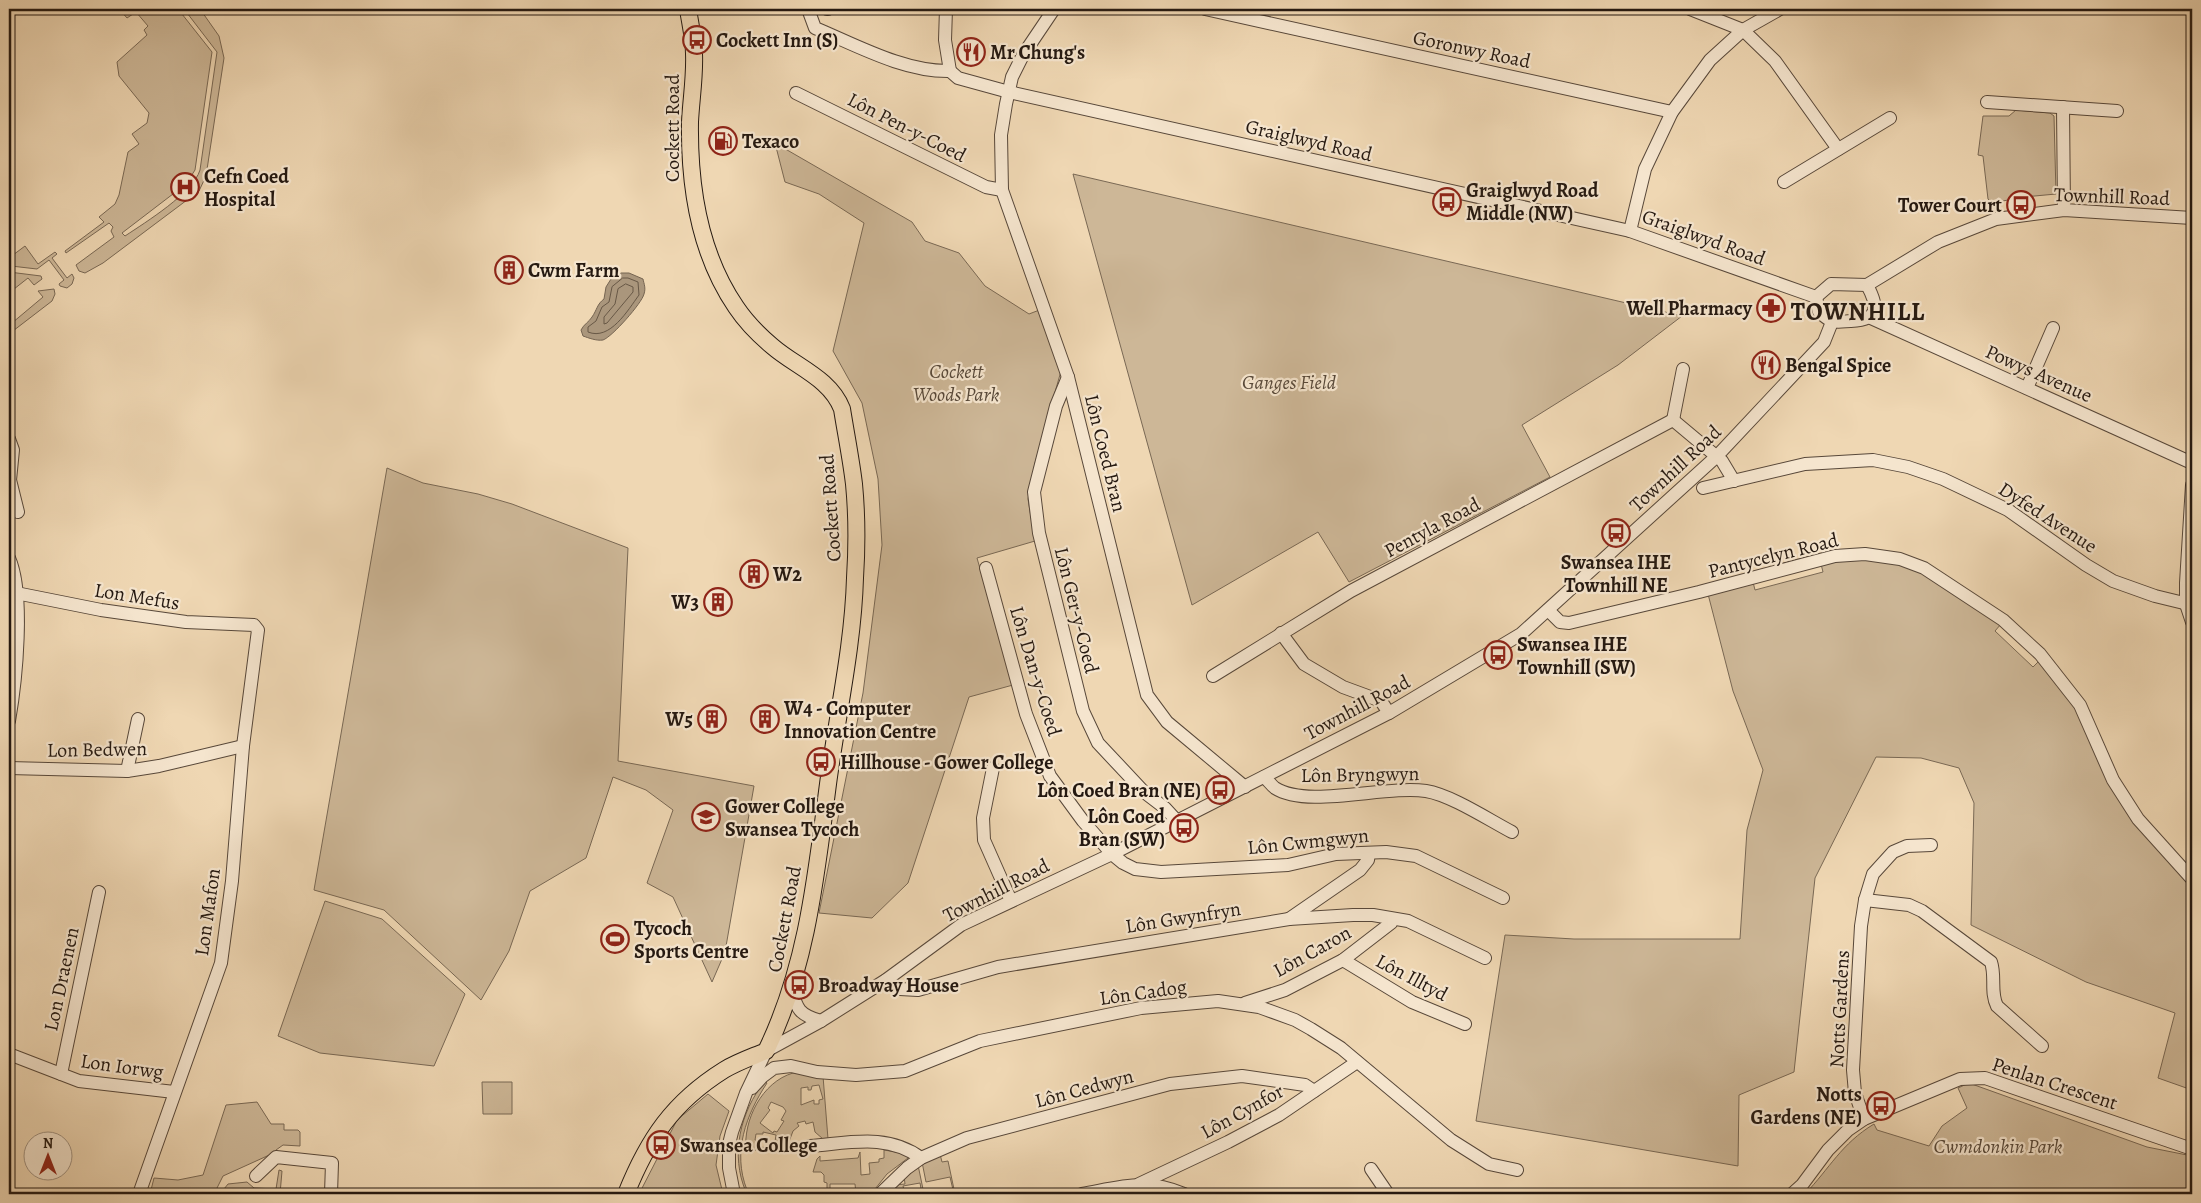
<svg xmlns="http://www.w3.org/2000/svg" width="2201" height="1203" font-family="Alegreya,serif">
	<rect width="100%" height="100%" fill="#efd7b3"/>
	<filter id="stains"><feTurbulence type="fractalNoise" baseFrequency=".004" numOctaves="4"/><feColorMatrix values="0 0 0 0 .2 0 0 0 0 .09 0 0 0 0 .02 0 0 0 .5 -.17"/></filter>
	<radialGradient id="worn" r=".72"><stop offset=".6" stop-color="#630" stop-opacity="0"/><stop offset="1" stop-color="#630" stop-opacity=".3"/></radialGradient>
	<g fill="#cdb797" stroke="#796854" fill-rule="evenodd">
		<path d="M119,9H178L212,52L195,170L186,184L122,233L125,236C146,222 193,193 200,170L217,52L184,9H200L219,36L224,58L206,176L199,191L103,263L85,273L79,271L76,265L114,237L111,231L113,227L109,223L66,253L65,251L104,222L99,217L115,204L119,195L128,152L139,144L132,134L147,123L149,113L119,76L117,62L147,35L144,30L148,26L136,12L127,18Z"/>
		<path d="M2016,110L2050,113L2054,116L2056,194L2024,197L1992,203L1988,199L1983,156L1978,155L1983,116H2009Z"/>
		<path d="M775,143L912,222L925,241L959,253L985,286L1029,314L1042,309L1061,371L1035,463L1028,499L1035,541L977,558L1013,685L969,697L908,883L872,918L819,913L863,693L882,545L878,479L862,403L833,351L864,223L819,194L785,182Z"/>
		<path d="M1073,174L1682,316L1618,365L1522,425L1550,477L1349,582L1318,532L1192,605Z"/>
		<path d="M25,246L38,264L55,252L57,254L52,258L67,278L72,274L74,278L72,284L67,288L60,286L59,284L64,280L49,260L37,269L11,266L13,255Z"/>
		<path d="M9,272L41,276L42,279L34,285L28,278L9,293Z"/>
		<path d="M54,289L55,294L52,301L9,334V321L12,323L43,297L38,291Z"/>
		<path d="M387,468L423,483L478,494L512,504L628,548L618,761L754,786L725,952L712,982L673,897L647,883L673,810L646,790L613,777L586,858L530,891L509,951L481,1000L384,910L314,890Z"/>
		<path d="M1864,558L1899,563L1922,571L2001,624L1995,631L2033,667L2040,660L2074,701L2104,770L2192,884V1090L2158,1078L2175,1013L2086,982L1971,925L1974,803L1959,768L1921,758L1876,757L1815,878L1794,1072L1739,1095L1738,1166L1476,1121L1505,935L1574,939H1740L1747,830L1763,770L1733,691L1708,594L1753,582L1755,590L1823,572L1821,564Z"/>
		<path d="M325,901L382,919L465,994L434,1066L320,1053L278,1036Z"/>
		<path d="M793,1073L823,1076L828,1139H823L815,1132L813,1122L806,1124L805,1121L797,1123L799,1126L793,1131L787,1147L746,1151C743,1120 762,1082 793,1073ZM819,1085L823,1099L819,1100V1104H814V1100L801,1105V1088L808,1087V1090H811L812,1086ZM771,1102L783,1107L786,1111L781,1120L784,1121L777,1132L774,1131L773,1133L760,1123L770,1110L768,1108ZM763,1132L776,1135L774,1148L758,1147V1141L755,1140L756,1134H763Z"/>
		<path d="M765,1081L767,1083C746,1115 732,1152 747,1190L746,1192C730,1155 740,1112 765,1081Z"/>
		<path d="M482,1082H512V1114H483Z"/>
		<path d="M1969,1083L2147,1147L2192,1156V1194H1805C1830,1168 1841,1144 1874,1124L1877,1130L1929,1146L1942,1126L1967,1108L1958,1088Z"/>
		<path d="M708,1094L729,1111L720,1136L716,1165L723,1194H639L677,1120Z"/>
		<path d="M257,1102L271,1124H284V1130H298L300,1132V1146L283,1145L276,1150V1152L223,1176L216,1190L224,1189L228,1184L247,1182L254,1188L276,1189L279,1170L282,1171L280,1194L242,1190L241,1193L234,1194L232,1191C216,1195 202,1194 187,1192V1194H150L154,1178L178,1180L203,1175L226,1105Z"/>
		<path d="M884,1150L908,1154V1158L887,1174L871,1194H856L855,1184H830V1194H827V1183L824,1182V1175L821,1172H813L817,1159L820,1156V1161L858,1158L860,1152L861,1175L870,1174L869,1163L879,1162V1159L884,1158Z"/>
		<path d="M940,1154L942,1162L948,1161L955,1194H954L950,1177L926,1182L922,1162Z"/>
		<path d="M918,1165L924,1194H922L920,1183L903,1186L905,1194H887L894,1185L905,1184L904,1176Z"/>
	</g>
	<path fill="#aa967c" stroke="#756451" d="M621,273H629L643,279C644,284 646,288 644,294C642,303 612,337 603,340C596,341 589,338 583,336L581,330C584,324 589,322 592,317C597,310 597,304 604,299L606,287L611,279Z"/>
	<g fill="none" stroke-linecap="round" stroke-linejoin="round">
		<g stroke="#685846" stroke-width="1">
			<path d="M623,278H628L638,282L639,295C628,310 610,341 588,332V327L596,321L602,307L609,302L612,287Z"/>
			<path d="M626,284L633,287V292L607,323L604,324V317L615,304L618,289Z"/>
		</g>
		<defs>
			<g id="minor">
				<path d="M808,9L815,28C856,45 904,72 950,71L958,78L1009,92L1630,231L1816,297"/>
				<path d="M827,9H828"/>
				<path d="M946,9L945,40L950,71"/>
				<path d="M1054,9L1023,55L1012,77L1006,104L1001,135L1002,190L1068,377L1147,695L1167,722L1245,787"/>
				<path d="M1205,9L1672,112"/>
				<path d="M1690,9L1743,30L1775,61L1838,149"/>
				<path d="M796,93L986,187L1002,190"/>
				<path d="M1987,102L2117,111"/>
				<path d="M2063,107L2064,210"/>
				<path d="M1784,182L1890,118"/>
				<path d="M1630,231L1645,169L1672,112L1710,60L1743,30L1780,9"/>
				<path d="M1867,285L1938,242L1996,219L2064,210L2192,218"/>
				<path d="M1816,297L1819,312C1823,315 1828,320 1832,321C1837,323 1846,321 1851,321C1879,320 1879,307 1867,285"/>
				<path d="M1816,297L1831,284L1867,285"/>
				<path d="M1871,318L2192,463"/>
				<path d="M1068,377L1056,406L1034,492L1039,533L1083,711L1098,743L1144,792L1165,808L1177,821"/>
				<path d="M2027,388L2053,328"/>
				<path d="M1673,420L1722,461L1734,481"/>
				<path d="M1673,420L1683,369"/>
				<path d="M9,439L13,450L10,480L18,512"/>
				<path d="M2192,485L2186,583V604L2192,622"/>
				<path d="M1703,488L1805,464L1873,460L1908,467L1943,479L2008,510L2086,565L2113,581L2155,596L2192,605"/>
				<path d="M9,558C25,594 16,681 9,721"/>
				<path d="M986,568L1026,714L1050,776L1083,821L1112,854L1123,863L1135,869L1161,872L1288,865L1336,854L1386,852L1416,856L1503,898"/>
				<path d="M16,593L101,610L186,622L254,625L258,630L243,746L232,881L221,963L139,1194"/>
				<path d="M1548,610L1560,622L1569,623L1699,592L1835,556L1865,554L1900,559L1924,568L2003,620L2040,654L2080,705L2113,780L2138,819L2192,879"/>
				<path d="M1281,633L1304,664L1343,687L1381,701L1389,713"/>
				<path d="M1213,676L1351,591L1673,420"/>
				<path d="M9,768L127,771L159,766L243,746"/>
				<path d="M993,768L983,818L984,840L1011,901"/>
				<path d="M127,771L138,719"/>
				<path d="M1264,777C1268,780 1271,785 1275,788C1308,809 1385,785 1426,791C1451,795 1489,820 1512,832"/>
				<path d="M1865,900L1909,905L1922,911L1991,962C1996,977 1990,992 1997,1006L2042,1046"/>
				<path d="M1289,919L1360,870L1368,860L1369,853"/>
				<path d="M1343,960L1412,1002L1465,1024"/>
				<path d="M886,980L900,989L918,990L998,967L1289,919L1353,915H1373L1408,921L1485,958"/>
				<path d="M791,989C797,1009 799,1015 821,1021"/>
				<path d="M1245,1003L1285,990L1343,960L1391,923L1393,919"/>
				<path d="M9,1054L79,1081L174,1092"/>
				<path d="M61,1074L99,892"/>
				<path d="M752,1088L762,1077L774,1068L791,1066L817,1072L856,1075L905,1071L980,1041L1141,1008L1218,1001L1259,1007L1295,1020L1311,1029L1341,1048L1451,1140L1489,1164L1517,1170"/>
				<path d="M1864,1119L1855,1093L1853,1070L1861,926L1865,900L1873,874L1893,852L1907,846L1931,845"/>
				<path d="M810,1146C850,1143 887,1133 921,1158"/>
				<path d="M1371,1169L1388,1194"/>
				<path d="M256,1176L276,1157L332,1163L331,1194"/>
				<path d="M1139,1184L1228,1142L1279,1115L1357,1062"/>
				<path d="M734,1194L729,1168V1144L732,1132L746,1093L766,1051L821,1021L886,980L961,925L1112,854L1389,713L1521,634L1717,456L1824,342L1832,322"/>
				<path d="M880,1194L907,1168L921,1158L967,1138L1170,1084L1242,1076L1305,1085L1314,1091"/>
				<path d="M1082,1194C1121,1187 1146,1178 1184,1194"/>
				<path d="M1792,1194L1802,1185L1828,1150L1848,1130L1864,1119L1960,1079L1985,1078L2192,1149"/>
			</g>
			<path id="major" d="M626,1194C648,1139 673,1102 724,1070C737,1062 752,1057 766,1051C807,967 816,876 828,784C837,716 853,647 855,578C857,547 857,515 854,484C851,459 846,434 842,409C830,378 796,367 772,346C759,335 746,322 736,307C699,253 689,187 690,122C691,100 695,77 694,54C694,39 690,23 688,9"/>
		</defs>
		<use href="#minor" stroke="#58483a" stroke-width="14"/>
		<use href="#major" stroke="#251911" stroke-width="18"/>
		<use href="#minor" stroke="#f5e5ce" stroke-width="12"/>
		<use href="#major" stroke="#efd7b3" stroke-width="16"/>
	</g>
	<defs>
		<symbol id="bus-ring" viewBox="-11 -11 22 22"><circle r="9.5" fill="#f5e5ce" stroke="#8f2418" stroke-width="1.5"/><path d="M-5-6H5V4H4V6H2V4H-2V6H-4V4H-5ZM-3.5-4V0h7V-4ZM-3.5 1.2v1.5H-2V1.2ZM2 1.2v1.5H3.5V1.2Z" fill="#8f2418"/></symbol>
		<symbol id="restaurant-ring" viewBox="-11 -11 22 22"><circle r="9.5" fill="#f5e5ce" stroke="#8f2418" stroke-width="1.5"/><path d="M-5-6h1v4h1v-4h1v4h1v-4h1v5L-1.5 .5V6h-2V.5L-5-1ZM5-6V6H3V1.5H1.5Q1.5-4 5-6Z" fill="#8f2418"/></symbol>
		<symbol id="fuel-ring" viewBox="-11 -11 22 22"><circle r="9.5" fill="#f5e5ce" stroke="#8f2418" stroke-width="1.5"/><path d="M-5.5-6h7V0h2V4h1.3V-2.5L3-4.5l.8-.8L6-3V5H2.5V1h-1V6h-7ZM-4.2-4.7v3.2H.2V-4.7Z" fill="#8f2418"/></symbol>
		<symbol id="hospital-ring" viewBox="-11 -11 22 22"><circle r="9.5" fill="#f5e5ce" stroke="#8f2418" stroke-width="1.5"/><path d="M-5-5h3v3.5h4V-5h3V5h-3V1.5h-4V5h-3Z" fill="#8f2418"/></symbol>
		<symbol id="building-ring" viewBox="-11 -11 22 22"><circle r="9.5" fill="#f5e5ce" stroke="#8f2418" stroke-width="1.5"/><path d="M-4-6H4V6H1V3H-1V6H-4ZM-2.5-4.3h1.7v1.8h-1.7ZM.8-4.3h1.7v1.8H.8ZM-2.5-1h1.7V.8h-1.7ZM.8-1h1.7V.8H.8Z" fill="#8f2418"/></symbol>
		<symbol id="pharmacy-ring" viewBox="-11 -11 22 22"><circle r="9.5" fill="#f5e5ce" stroke="#8f2418" stroke-width="1.5"/><path d="M-2-6h4v4h4v4h-4v4h-4v-4h-4v-4h4Z" fill="#8f2418"/></symbol>
		<symbol id="university-ring" viewBox="-11 -11 22 22"><circle r="9.5" fill="#f5e5ce" stroke="#8f2418" stroke-width="1.5"/><path d="M0-5L7-2L0 1L-7-2ZM-4 1L0 2.5L4 1V4Q0 6-4 4Z" fill="#8f2418"/></symbol>
		<symbol id="stadium-ring" viewBox="-11 -11 22 22"><circle r="9.5" fill="#f5e5ce" stroke="#8f2418" stroke-width="1.5"/><path d="M0-5a6.5 5 0 1 0 0 10a6.5 5 0 1 0 0-10ZM-3.5-1.8h7v3.6h-7Z" fill="#8f2418"/></symbol>
	</defs>
	<g fill-rule="evenodd">
		<use href="#bus-ring" x="681" y="24" width="32" height="32"/>
		<use href="#restaurant-ring" x="955" y="36" width="32" height="32"/>
		<use href="#fuel-ring" x="707" y="125" width="32" height="32"/>
		<use href="#hospital-ring" x="169" y="171" width="32" height="32"/>
		<use href="#bus-ring" x="1431" y="186" width="32" height="32"/>
		<use href="#bus-ring" x="2005" y="189" width="32" height="32"/>
		<use href="#building-ring" x="493" y="254" width="32" height="32"/>
		<use href="#pharmacy-ring" x="1755" y="292" width="32" height="32"/>
		<use href="#restaurant-ring" x="1750" y="349" width="32" height="32"/>
		<use href="#bus-ring" x="1600" y="517" width="32" height="32"/>
		<use href="#building-ring" x="738" y="558" width="32" height="32"/>
		<use href="#building-ring" x="702" y="586" width="32" height="32"/>
		<use href="#bus-ring" x="1482" y="639" width="32" height="32"/>
		<use href="#building-ring" x="696" y="703" width="32" height="32"/>
		<use href="#building-ring" x="749" y="703" width="32" height="32"/>
		<use href="#bus-ring" x="805" y="746" width="32" height="32"/>
		<use href="#bus-ring" x="1204" y="774" width="32" height="32"/>
		<use href="#university-ring" x="690" y="801" width="32" height="32"/>
		<use href="#bus-ring" x="1168" y="812" width="32" height="32"/>
		<use href="#stadium-ring" x="599" y="923" width="32" height="32"/>
		<use href="#bus-ring" x="783" y="969" width="32" height="32"/>
		<use href="#bus-ring" x="1865" y="1090" width="32" height="32"/>
		<use href="#bus-ring" x="645" y="1129" width="32" height="32"/>
	</g>
	<g text-anchor="middle" stroke-width="4.5" stroke-linejoin="round" paint-order="stroke">
		<g font-size="20" font-weight="bold" fill="#251911" stroke="#f5e5ce" text-anchor="start">
			<text x="716" y="47">Cockett Inn (S)</text>
			<text x="990" y="59">Mr Chung's</text>
			<text x="742" y="148">Texaco</text>
			<text x="204" y="183">Cefn Coed<tspan x="204" dy="23">Hospital</tspan></text>
			<text x="1466" y="197">Graiglwyd Road<tspan x="1466" dy="23">Middle (NW)</tspan></text>
			<text x="2002" y="212" text-anchor="end">Tower Court</text>
			<text x="528" y="277">Cwm Farm</text>
			<text x="1752" y="315" text-anchor="end">Well Pharmacy</text>
			<text x="1785" y="372">Bengal Spice</text>
			<text x="1616" y="569" text-anchor="middle">Swansea IHE<tspan x="1616" dy="23">Townhill NE</tspan></text>
			<text x="773" y="581">W2</text>
			<text x="699" y="609" text-anchor="end">W3</text>
			<text x="1517" y="651">Swansea IHE<tspan x="1517" dy="23">Townhill (SW)</tspan></text>
			<text x="784" y="715">W4 - Computer<tspan x="784" dy="23">Innovation Centre</tspan></text>
			<text x="693" y="726" text-anchor="end">W5</text>
			<text x="840" y="769">Hillhouse - Gower College</text>
			<text x="1201" y="797" text-anchor="end">Lôn Coed Bran (NE)</text>
			<text x="725" y="813">Gower College<tspan x="725" dy="23">Swansea Tycoch</tspan></text>
			<text x="1165" y="823" text-anchor="end">Lôn Coed<tspan x="1165" dy="23">Bran (SW)</tspan></text>
			<text x="634" y="935">Tycoch<tspan x="634" dy="23">Sports Centre</tspan></text>
			<text x="818" y="992">Broadway House</text>
			<text x="1862" y="1101" text-anchor="end">Notts<tspan x="1862" dy="23">Gardens (NE)</tspan></text>
			<text x="680" y="1152">Swansea College</text>
		</g>
		<g font-size="20" fill="#251911" stroke="#f5e5ce">
			<text transform="translate(1472 49) rotate(12)" y="7">Goronwy Road</text>
			<text transform="translate(907 127) rotate(27)" y="7">Lôn Pen-y-Coed</text>
			<text transform="translate(672 128) rotate(-90)" y="7">Cockett Road</text>
			<text transform="translate(1309 140) rotate(13)" y="7">Graiglwyd Road</text>
			<text transform="translate(2112 196) rotate(2)" y="7">Townhill Road</text>
			<text transform="translate(1704 237) rotate(20)" y="7">Graiglwyd Road</text>
			<text transform="translate(2039 373) rotate(24)" y="7">Powys Avenue</text>
			<text transform="translate(1106 453) rotate(76)" y="7">Lôn Coed Bran</text>
			<text transform="translate(1675 468) rotate(-43)" y="7">Townhill Road</text>
			<text transform="translate(830 508) rotate(-94)" y="7">Cockett Road</text>
			<text transform="translate(2048 517) rotate(33)" y="7">Dyfed Avenue</text>
			<text transform="translate(1432 527) rotate(-28)" y="7">Pentyla Road</text>
			<text transform="translate(1773 555) rotate(-14)" y="7">Pantycelyn Road</text>
			<text transform="translate(137 596) rotate(9)" y="7">Lon Mefus</text>
			<text transform="translate(1077 610) rotate(76)" y="7">Lôn Ger-y-Coed</text>
			<text transform="translate(1036 671) rotate(73)" y="7">Lôn Dan-y-Coed</text>
			<text transform="translate(1357 707) rotate(-28)" y="7">Townhill Road</text>
			<text transform="translate(97 749) rotate(-1)" y="7">Lon Bedwen</text>
			<text transform="translate(1360 774) rotate(-1)" y="7">Lôn Bryngwyn</text>
			<text transform="translate(1308 841) rotate(-6)" y="7">Lôn Cwmgwyn</text>
			<text transform="translate(996 890) rotate(-27)" y="7">Townhill Road</text>
			<text transform="translate(207 912) rotate(-82)" y="7">Lon Mafon</text>
			<text transform="translate(1183 917) rotate(-9)" y="7">Lôn Gwynfryn</text>
			<text transform="translate(784 919) rotate(-79)" y="7">Cockett Road</text>
			<text transform="translate(1312 951) rotate(-29)" y="7">Lôn Caron</text>
			<text transform="translate(1412 977) rotate(28)" y="7">Lôn Illtyd</text>
			<text transform="translate(61 979) rotate(-78)" y="7">Lon Draenen</text>
			<text transform="translate(1143 992) rotate(-8)" y="7">Lôn Cadog</text>
			<text transform="translate(1839 1009) rotate(-87)" y="7">Notts Gardens</text>
			<text transform="translate(122 1066) rotate(8)" y="7">Lon Iorwg</text>
			<text transform="translate(2055 1083) rotate(18)" y="7">Penlan Crescent</text>
			<text transform="translate(1084 1088) rotate(-15)" y="7">Lôn Cedwyn</text>
			<text transform="translate(1242 1111) rotate(-29)" y="7">Lôn Cynfor</text>
		</g>
		<g font-size="20" font-style="italic" fill="#574839" stroke="#f5e5ce">
			<text x="956" y="378">Cockett<tspan x="956" dy="23">Woods Park</tspan></text>
			<text x="1289" y="389">Ganges Field</text>
			<text x="1998" y="1153">Cwmdonkin Park</text>
		</g>
		<g font-size="25" font-weight="bold" letter-spacing="1" fill="#251911" stroke="#f5e5ce">
			<text x="1858" y="320">TOWNHILL</text>
		</g>
	</g>
	<rect width="2201" height="1203" fill="none" stroke="#efd7b3" stroke-width="30"/>
	<rect x="10" y="10" width="2181" height="1183" fill="none" stroke="#251911" stroke-width="2.5"/>
	<rect x="15" y="15" width="2171" height="1173" fill="none" stroke="#251911"/>
	<g transform="translate(48 1156)"><circle r="24" fill="#f5e5ce" stroke="#a29382"/>
	<path d="M0-4L9 19L0 12L-9 19Z" fill="#8f2418"/>
	<text y="-8" font-size="14" font-weight="bold" text-anchor="middle" fill="#251911">N</text>
	</g>
	<rect width="100%" height="100%" filter="url(#stains)"/>
	<rect width="100%" height="100%" fill="url(#worn)"/>
</svg>
